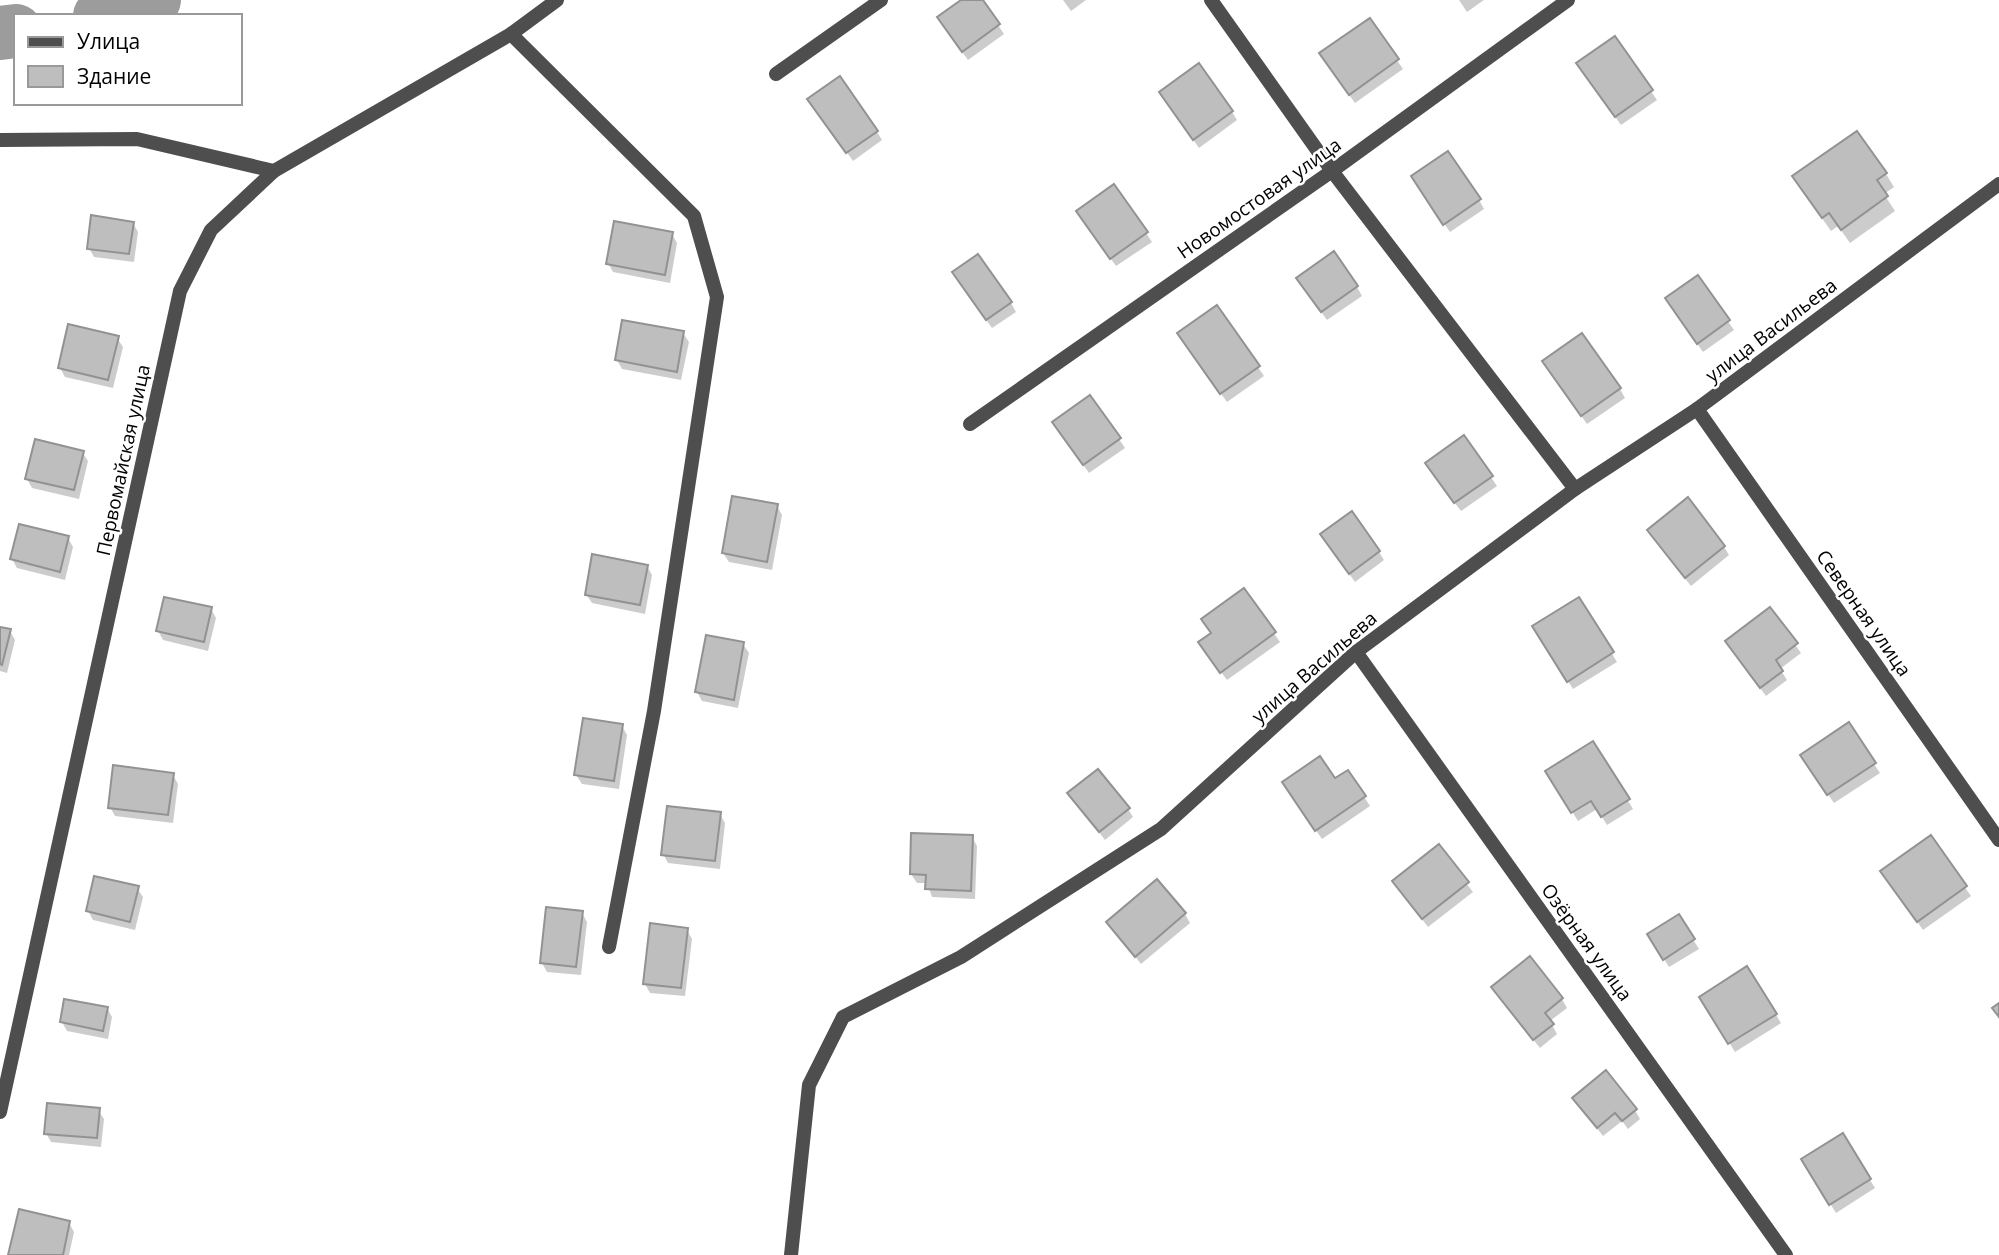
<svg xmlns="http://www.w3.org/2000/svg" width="1999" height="1255" font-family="'Open Sans',sans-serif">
	<rect width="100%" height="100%" fill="#fff"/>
	<g fill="#0003">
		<path d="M964,0H981L1004,34L968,60L944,27Z"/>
		<path d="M1063,0H1086L1071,11Z"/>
		<path d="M1459,0H1484L1467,12Z"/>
		<path d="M1369,20L1403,69L1355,103L1326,63Z"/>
		<path d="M1615,39L1657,100L1621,125L1584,73Z"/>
		<path d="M1166,101L1232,112L1237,120L1199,148Z"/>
		<path d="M815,108L877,132L882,140L853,161Z"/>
		<path d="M1886,174L1894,187L1884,194L1895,211L1850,243L1838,226L1831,231L1802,190Z"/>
		<path d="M1418,186L1479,200L1484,209L1450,232Z"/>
		<path d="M1083,220L1146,233L1152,242L1116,266Z"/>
		<path d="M133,223L138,232L134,262L94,257L89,248Z"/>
		<path d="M672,234L677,243L670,283L613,272L608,263Z"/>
		<path d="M1697,277L1734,330L1703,352L1672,308Z"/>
		<path d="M959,282L1011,303L1016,312L992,328Z"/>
		<path d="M1357,287L1362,296L1327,320L1304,288Z"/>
		<path d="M1216,307L1264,376L1227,402L1184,343Z"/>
		<path d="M683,333L689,342L681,380L622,369L617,360Z"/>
		<path d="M117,338L123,347L113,388L65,377L60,368Z"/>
		<path d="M1549,371L1620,389L1625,398L1587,424Z"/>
		<path d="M1059,431L1119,439L1125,448L1089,473Z"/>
		<path d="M1464,438L1497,486L1461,511L1432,473Z"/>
		<path d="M82,452L88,461L79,499L32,488L27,479Z"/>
		<path d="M777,506L782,515L772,570L729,562L723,553Z"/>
		<path d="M68,538L73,547L65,580L17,568L12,559Z"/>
		<path d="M1654,539L1724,547L1729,555L1691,586Z"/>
		<path d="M1327,543L1379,552L1384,560L1355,582Z"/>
		<path d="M647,566L652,575L645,614L592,603L586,594Z"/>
		<path d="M1244,591L1280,642L1227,680L1206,652L1213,634Z"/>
		<path d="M1579,599L1617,662L1573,689L1534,627Z"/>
		<path d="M211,609L216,618L208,651L163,640L158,631Z"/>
		<path d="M1770,610L1801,653L1780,669L1787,680L1766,696L1732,650Z"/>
		<path d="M0,629L10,631L15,640L7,673L0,671Z"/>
		<path d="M743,644L749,653L738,708L702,701L697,692Z"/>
		<path d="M1848,725L1880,773L1834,803L1807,764Z"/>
		<path d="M622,726L627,735L619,789L582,784L576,775Z"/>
		<path d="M1593,743L1633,809L1607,825L1597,809L1578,821L1547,771Z"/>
		<path d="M1348,772L1370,806L1322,839L1289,792L1335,781Z"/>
		<path d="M173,775L178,784L173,823L115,816L110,807Z"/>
		<path d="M1070,794L1128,809L1133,817L1105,840Z"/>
		<path d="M720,814L725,823L720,869L668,863L663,854Z"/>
		<path d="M972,837L977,846L975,899L932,897L927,883H917L911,874Z"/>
		<path d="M1930,838L1971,896L1923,930L1888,880Z"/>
		<path d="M1438,847L1473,892L1428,927L1394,882Z"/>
		<path d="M137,888L143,897L135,930L93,920L88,911Z"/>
		<path d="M582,913L587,922L581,975L547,972L542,963Z"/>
		<path d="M1185,914L1190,923L1141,964L1108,922Z"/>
		<path d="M1679,917L1699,949L1669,967L1649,935Z"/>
		<path d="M687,930L692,939L685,996L650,993L645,984Z"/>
		<path d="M1747,968L1781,1023L1735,1052L1701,997Z"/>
		<path d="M1498,996L1562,999L1567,1008L1550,1021L1557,1034L1540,1048Z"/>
		<path d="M107,1008L112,1017L108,1039L67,1031L62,1022Z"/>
		<path d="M1580,1107L1635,1110L1640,1119L1628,1129L1622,1121L1603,1136Z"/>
		<path d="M98,1110L104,1119L101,1147L51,1142L46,1133Z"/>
		<path d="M1842,1136L1875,1188L1836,1213L1803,1160Z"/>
		<path d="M69,1223L74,1232L69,1255H10Z"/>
	</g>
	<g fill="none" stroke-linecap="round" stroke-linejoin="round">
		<g stroke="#9c9c9c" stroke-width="54">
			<path d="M100,16L154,0"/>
			<path d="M0,33L16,31"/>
		</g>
	</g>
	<g fill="#bebebe" stroke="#929292" stroke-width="2">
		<path d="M961,0H983L1000,24L962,52L937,17Z"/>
		<path d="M1370,18L1399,59L1349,95L1319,53Z"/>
		<path d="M1615,36L1653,90L1615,117L1576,63Z"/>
		<path d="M1199,63L1233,111L1193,140L1159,92Z"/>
		<path d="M840,76L878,131L846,153L807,99Z"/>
		<path d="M1857,131L1887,173L1877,180L1888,196L1841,230L1829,213L1822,218L1792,176Z"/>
		<path d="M1448,151L1481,199L1443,225L1411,176Z"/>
		<path d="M1114,184L1148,232L1110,259L1076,211Z"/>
		<path d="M91,215L134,222L129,254L87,249Z"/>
		<path d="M614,221L673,232L665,275L606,264Z"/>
		<path d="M1334,251L1358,286L1321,312L1296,278Z"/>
		<path d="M978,254L1012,302L986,320L952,272Z"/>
		<path d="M1698,275L1730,320L1697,344L1665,298Z"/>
		<path d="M1217,305L1260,366L1220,394L1177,333Z"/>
		<path d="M622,320L684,331L677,372L615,360Z"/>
		<path d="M68,324L119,336L108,380L58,368Z"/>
		<path d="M1582,333L1621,388L1581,416L1542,361Z"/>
		<path d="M1090,395L1121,438L1083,465L1052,422Z"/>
		<path d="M1464,435L1493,476L1454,503L1425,463Z"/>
		<path d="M35,439L84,451L74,490L25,479Z"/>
		<path d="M732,496L778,504L767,562L722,553Z"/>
		<path d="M1688,497L1725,546L1685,578L1647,530Z"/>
		<path d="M1352,511L1380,551L1349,574L1320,534Z"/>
		<path d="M19,524L69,536L60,572L10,559Z"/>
		<path d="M592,554L648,565L640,605L585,595Z"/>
		<path d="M1244,588L1276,632L1220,673L1198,642L1211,633L1201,619Z"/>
		<path d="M164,597L212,607L204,642L156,631Z"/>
		<path d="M1579,597L1614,652L1567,682L1532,626Z"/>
		<path d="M1770,607L1798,643L1776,660L1783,671L1760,688L1725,641Z"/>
		<path d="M0,627L11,629L2,665L0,664Z"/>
		<path d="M706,635L744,642L734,700L695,692Z"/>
		<path d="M583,718L623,724L614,781L574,775Z"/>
		<path d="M1849,722L1876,763L1827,795L1800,755Z"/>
		<path d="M1593,741L1630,799L1601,817L1591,801L1571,813L1545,771Z"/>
		<path d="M1320,756L1335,778L1348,770L1366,796L1315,831L1282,782Z"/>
		<path d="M113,765L174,773L168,815L108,808Z"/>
		<path d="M1098,769L1130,808L1099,832L1067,793Z"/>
		<path d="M667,806L721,812L715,861L661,855Z"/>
		<path d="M911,833L973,835L971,891L925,889L926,875L910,874Z"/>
		<path d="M1931,835L1967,886L1917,922L1880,871Z"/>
		<path d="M1439,844L1469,882L1422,919L1392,881Z"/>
		<path d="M94,876L139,886L130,922L86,911Z"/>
		<path d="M1157,879L1186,913L1135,957L1106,922Z"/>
		<path d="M546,907L583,911L576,967L540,963Z"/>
		<path d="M1679,914L1695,939L1663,960L1647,934Z"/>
		<path d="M650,923L688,928L681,988L643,984Z"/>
		<path d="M1530,956L1563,998L1545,1013L1554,1024L1533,1040L1491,987Z"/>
		<path d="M1747,966L1777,1014L1728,1044L1699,997Z"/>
		<path d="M64,999L108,1007L103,1031L60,1022Z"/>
		<path d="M1999,1003V1017L1992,1008Z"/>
		<path d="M1606,1070L1637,1109L1622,1121L1615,1113L1597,1128L1572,1098Z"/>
		<path d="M47,1103L100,1108L97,1138L44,1134Z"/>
		<path d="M1843,1133L1871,1179L1829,1205L1801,1159Z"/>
		<path d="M19,1209L70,1221L63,1255H8Z"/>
	</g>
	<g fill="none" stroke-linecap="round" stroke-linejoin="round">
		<g stroke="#4e4e4e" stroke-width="14">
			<path d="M1211,0L1332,171L1575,489"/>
			<path d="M511,34L694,216L717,297L654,711L609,947"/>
			<path d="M776,74L881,0"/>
			<path d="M0,140L137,139L274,171"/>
			<path d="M1697,409L1999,840"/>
			<path d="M970,424L1332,171L1568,0"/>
			<path d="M1356,652L1786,1255"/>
			<path d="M0,1112L180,291L211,230L274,171L511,34L557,0"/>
			<path d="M791,1255L809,1085L843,1017L961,957L1161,829L1356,652L1575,489L1697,409L1999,184"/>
		</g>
	</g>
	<g text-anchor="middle" stroke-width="5" stroke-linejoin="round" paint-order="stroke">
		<g font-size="19" fill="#000" stroke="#fff">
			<text transform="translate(1259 198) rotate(-35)" y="7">Новомостовая улица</text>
			<text transform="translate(1771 330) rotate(-37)" y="7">улица Васильева</text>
			<text transform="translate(123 460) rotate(-78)" y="7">Первомайская улица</text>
			<text transform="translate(1864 613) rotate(55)" y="7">Северная улица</text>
			<text transform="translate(1314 667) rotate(-41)" y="7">улица Васильева</text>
			<text transform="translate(1587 942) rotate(54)" y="7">Озёрная улица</text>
		</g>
	</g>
	<rect x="14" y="14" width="228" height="91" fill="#ffffff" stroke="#999999" stroke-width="2"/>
	<rect x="28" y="37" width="35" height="10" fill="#4e4e4e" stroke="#999999" stroke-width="2"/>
	<text x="77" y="49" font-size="21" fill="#000000">Улица</text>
	<rect x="28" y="66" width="35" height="21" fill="#bebebe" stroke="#999999" stroke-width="2"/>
	<text x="77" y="84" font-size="21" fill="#000000">Здание</text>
</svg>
